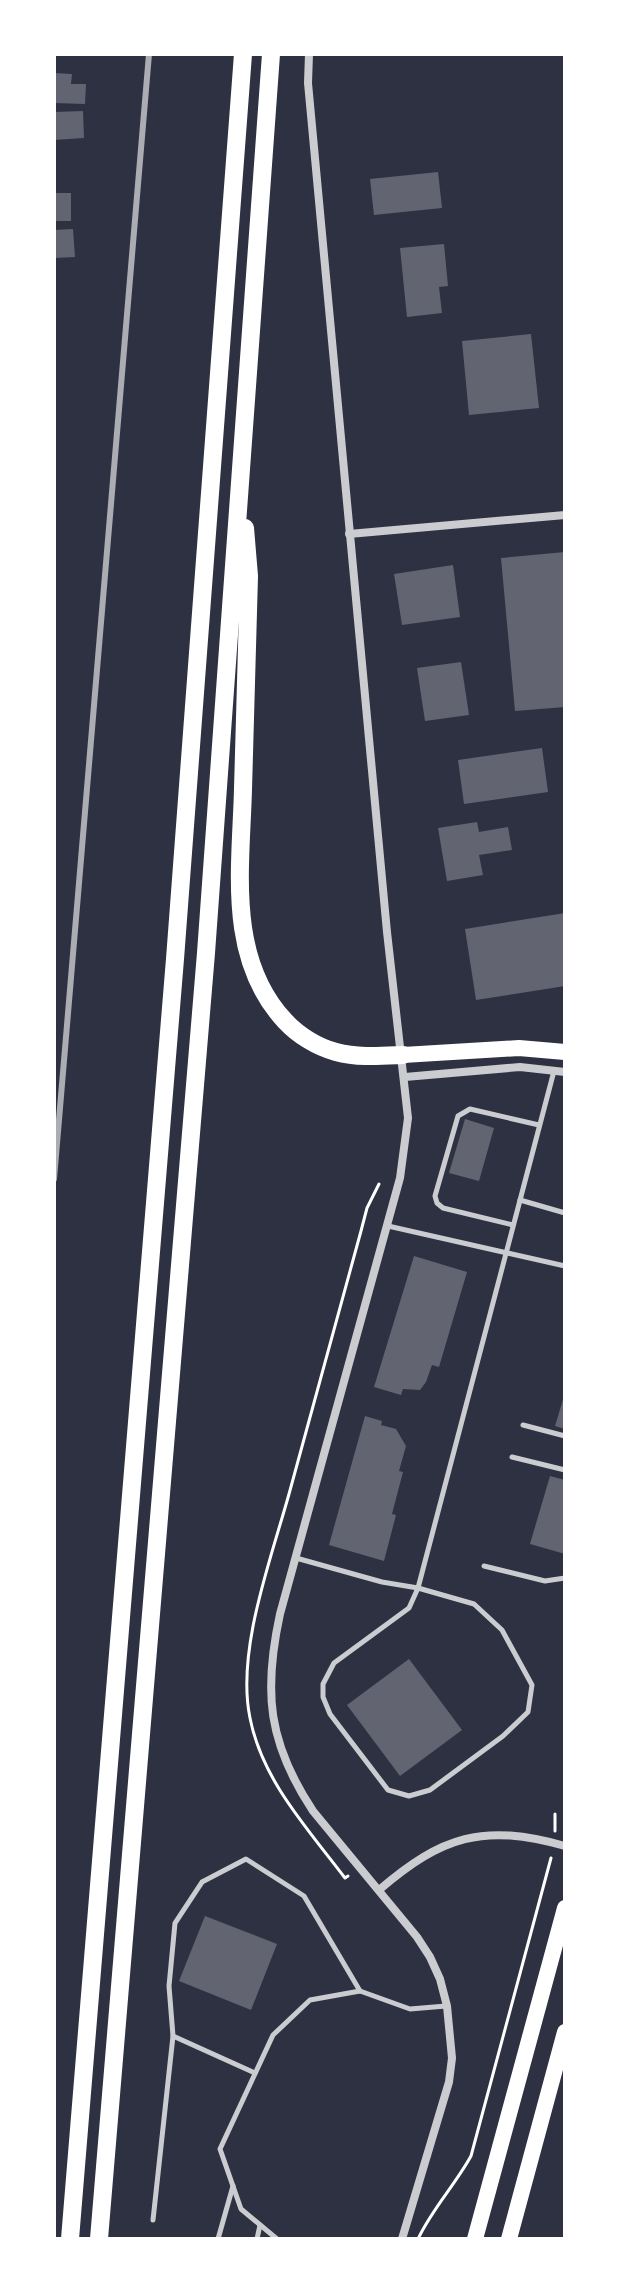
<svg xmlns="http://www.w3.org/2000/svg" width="619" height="2293" font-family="'Roboto Condensed',sans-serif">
	<rect width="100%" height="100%" fill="#2d3142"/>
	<g fill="#626471">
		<path d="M54,73L72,74L71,84H86L85,104L54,103Z"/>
		<path d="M83,111L84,138L54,140V112Z"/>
		<path d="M438,172L442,208L374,215L370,179Z"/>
		<rect x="54" y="193" width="17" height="28"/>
		<path d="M73,229L75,257L54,258V230Z"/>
		<path d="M444,244L448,286L439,287L442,313L407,317L400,248Z"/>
		<path d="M531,334L539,408L469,415L462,341Z"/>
		<path d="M565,552V707L515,711L501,558Z"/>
		<path d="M453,565L460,617L402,625L394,574Z"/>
		<path d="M461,662L469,715L425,721L417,668Z"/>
		<path d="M542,748L548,792L464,804L458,760Z"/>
		<path d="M477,822L479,832L508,827L512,850L479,855L483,875L447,881L438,828Z"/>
		<path d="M565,913V986L476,1000L465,929Z"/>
		<path d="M465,1119L494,1128L479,1181L449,1173Z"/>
		<path d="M414,1256L467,1272L439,1367L432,1365L426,1382L420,1390L403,1389L401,1395L374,1387Z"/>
		<path d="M564,1396H565V1429L555,1426Z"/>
		<path d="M365,1416L382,1421L381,1425L396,1429L406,1446L399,1471L403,1472L392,1514L396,1515L384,1561L329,1545Z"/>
		<path d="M550,1476L565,1480V1554L530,1544Z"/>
		<path d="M409,1659L462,1730L400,1776L347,1705Z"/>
		<path d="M205,1916L277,1944L251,2010L179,1981Z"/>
	</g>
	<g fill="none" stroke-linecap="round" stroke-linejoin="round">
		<g stroke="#fff" stroke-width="3">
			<path d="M555,1831V1814"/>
			<path d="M348,1876L345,1878C308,1829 262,1780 250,1718C236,1651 271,1559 289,1494C313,1406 337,1318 361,1231L367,1208L379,1184"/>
			<path d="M418,2239C432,2209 455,2185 471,2156L551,1858"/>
		</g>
		<g stroke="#caccd0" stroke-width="5">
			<path d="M520,1200L565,1213"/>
			<path d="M513,1225L443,1208L437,1203L435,1196L458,1116L470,1109L539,1125"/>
			<path d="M388,1226L565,1266"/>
			<path d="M523,1425L565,1436"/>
			<path d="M512,1457L565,1470"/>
			<path d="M296,1558L382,1582L418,1588L474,1604L502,1630L532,1685L528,1712L503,1736L430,1790L409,1796L388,1790L330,1714L323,1697V1684L334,1663L409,1608L418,1588L554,1071"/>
			<path d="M484,1566L545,1581L565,1578"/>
			<path d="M255,2073L173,2036L169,1986L175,1923L202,1882L246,1859L304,1896L360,1991"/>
			<path d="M153,2220L173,2036"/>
			<path d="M218,2239L233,2186"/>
			<path d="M257,2239L260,2225"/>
			<path d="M277,2239L241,2209L220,2149L273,2035L310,2000L360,1991L410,2009L446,2006"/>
		</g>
		<g stroke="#caccd0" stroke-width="8">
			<path d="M309,54L308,83L387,932L408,1118L400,1178L280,1614C263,1692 268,1743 313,1811L417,1937L430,1957L440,1979L447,2006L452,2058L449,2082L402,2239"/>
			<path d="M349,534L565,515"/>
			<path d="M405,1077L520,1067L565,1072"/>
			<path d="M379,1890C442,1836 483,1823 565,1846"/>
		</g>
		<path stroke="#fff" stroke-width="16" d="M403,1055L519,1048L565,1052"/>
		<g stroke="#fff" stroke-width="16">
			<path d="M475,2239L565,1908"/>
			<path d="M509,2239L565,2032"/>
		</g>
		<g stroke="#fff" stroke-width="18">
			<path d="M245,528L249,576C247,647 245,718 243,789C241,868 226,958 285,1021C298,1035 317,1047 336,1052C358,1058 381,1056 403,1055"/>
			<path d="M70,2239L175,959L243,54"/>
			<path d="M99,2239L206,953L271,54"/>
		</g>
		<path stroke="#abadb3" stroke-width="6" d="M54,1179L149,54"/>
	</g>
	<rect width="619" height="2293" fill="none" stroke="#ffffff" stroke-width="112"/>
</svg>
